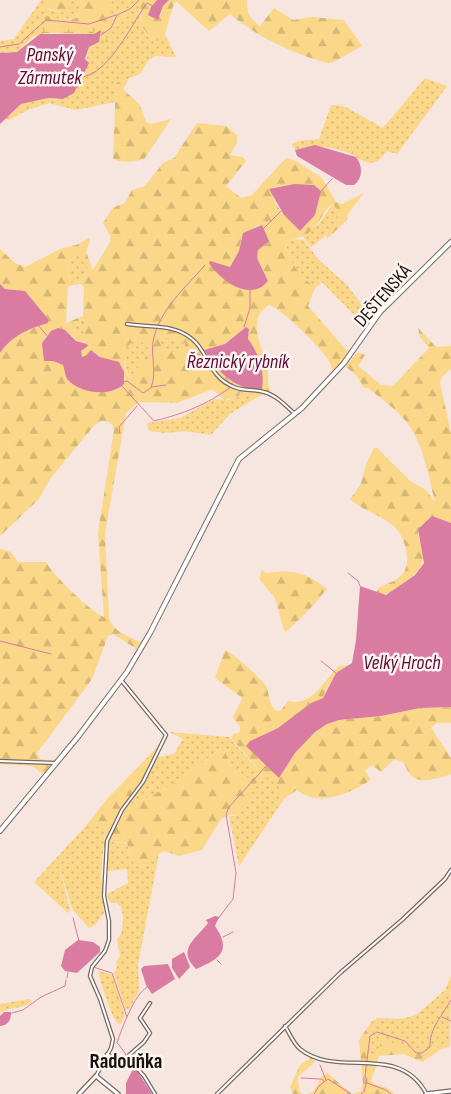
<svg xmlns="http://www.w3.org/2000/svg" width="451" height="1094" font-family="'Sofia Sans Condensed',sans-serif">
	<defs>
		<pattern id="grass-dots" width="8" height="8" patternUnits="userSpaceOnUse" patternTransform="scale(1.25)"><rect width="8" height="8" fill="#fad789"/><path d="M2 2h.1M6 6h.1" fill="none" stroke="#d6b875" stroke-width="1.8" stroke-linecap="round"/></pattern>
		<pattern id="forest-firs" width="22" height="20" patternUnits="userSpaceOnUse" patternTransform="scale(1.25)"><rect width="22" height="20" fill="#fad789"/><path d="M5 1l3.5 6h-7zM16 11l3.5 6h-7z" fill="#d6b875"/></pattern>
		<pattern id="wetland-marsh" width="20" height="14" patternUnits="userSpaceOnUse" patternTransform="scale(1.25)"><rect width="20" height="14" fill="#fad789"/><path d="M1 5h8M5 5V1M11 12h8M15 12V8" fill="none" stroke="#d6b875"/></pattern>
	</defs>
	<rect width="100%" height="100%" fill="#f7e6e0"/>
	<g fill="url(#grass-dots)">
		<path d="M41,0H43L44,9L67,13L70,0H79V13L75,19L43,18L118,26L128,8L106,16L112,0H139C139,17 141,28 152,41H158L165,34L176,57L155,56L148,61L140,74L117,83L115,102L76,110L49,103L28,110L9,120L5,118L13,113L21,104L48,98L56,100L76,91L77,83L84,74L89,47L99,42L91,34L48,33L33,37L17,52L0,53V41L14,39Z"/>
		<path d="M425,78L447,86L397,154L387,151C383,155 380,161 375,162C366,165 360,159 353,155C338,147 312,143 295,150L292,144L298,141L319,139L331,105L344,106L383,128Z"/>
		<path d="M332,205L340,211C340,221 319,243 311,247L303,237L304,235L318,225Z"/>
		<path d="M295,239L304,240L318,259L347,285L371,317L365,326L321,281L318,280L313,285C299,276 287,258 286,242Z"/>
		<path d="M79,252C89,259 89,271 83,281L70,283L68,262Z"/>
		<path d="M84,319L85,332L82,335L65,325Z"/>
		<path d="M158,335L185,343L184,349L178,354L162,349Z"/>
		<path d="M136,339L146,344L150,351L130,378C123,368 127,360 123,350Z"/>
		<path d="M240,392L256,398L230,414L211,435L185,431L165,433L149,431L147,423L180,418L214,399L228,400L238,397Z"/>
		<path d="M169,732L229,737L259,771L252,779L236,775L224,749L221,748L174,784L130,806L158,757L174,754L183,739Z"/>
		<path d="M265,775L282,789L281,795L284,799L239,866L229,816L238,815L245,807L253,786Z"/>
		<path d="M101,821L105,828L101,874L104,913L95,925L89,928L72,909L59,865L70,910L68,913L34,882L85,827Z"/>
		<path d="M110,841L127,844L133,862L139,866L159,853L138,964L139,991L129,1010L125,1009L114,973L117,968L116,962L120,956L117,940L122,932L123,917L121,907L117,903L109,902L107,894L128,883L127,869L108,871L106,869Z"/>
		<path d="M100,971L113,975L125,1016L120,1025C112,1022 101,982 98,972Z"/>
		<path d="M451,976L450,1046L440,1050L437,1047C418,1050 403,1049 386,1040L381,1042L375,1057L370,1059L373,1025L371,1022L378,1018L402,1019L416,1015L445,990Z"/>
		<path d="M29,999L32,1001C22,1010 11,1006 0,1013V1004Z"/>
	</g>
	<g fill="url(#forest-firs)" fill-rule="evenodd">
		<path d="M43,0H70L67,13L50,9L46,10L45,16L71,20L78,17L79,0H112L106,16L128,8L130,11L126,19L118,26C103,23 90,27 75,26L73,30L55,27L43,18L45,13L42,7Z"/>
		<path d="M139,0H157L151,7L148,15L160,17L163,6L169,0H247C246,12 250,19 260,26L274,8L293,20L312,17L344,20L362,46L332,63H328C294,54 257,37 230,14L209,31L177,2L174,3L165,34L158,41H152L142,26Z"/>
		<path d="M129,79L123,89L140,105L146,122L151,124L171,119L145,158C137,162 119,164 113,158L116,83Z"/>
		<path d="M197,123L226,126L237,135V143L230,155L243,157L246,161L226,186L241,198L252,195L286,158L296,161L322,178L336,202L342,204L364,193L348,214L347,220L327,239L326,235L340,214L333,204C324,208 320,224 311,231C303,238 295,238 286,242C287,258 299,276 313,285L318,280L322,283L315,288L308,306L347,351L352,349L336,369L332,370C334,358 282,309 269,305C245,320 263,347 267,367C269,375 267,383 270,391L256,398L240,392L238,397L224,400L213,389L177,403L139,402L126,413L105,533L109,617C110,630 129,636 139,642L143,639L135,651V648L113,634L108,636L92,679L37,753L40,759L52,761L56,758L43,774L32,766L0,764V549L11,552L18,562H46C52,574 93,614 104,617L98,533L114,430L112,424C104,418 99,421 93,427L50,479L38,500L0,536V353C12,335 28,330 48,323L49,320L25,291L5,289L0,284V249L15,263L25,267L60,249L76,245L89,238L90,240L86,252L93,270L110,242V235L103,223C110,214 110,206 124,204L132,190L145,186L163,163L174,158ZM294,184L315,215L300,231C288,218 272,207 272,188ZM262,225L266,243L258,250L257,258L268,281L209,263L230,267L239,251L242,236L256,226ZM79,252C89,259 89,272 83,281L70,283L68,262ZM81,284L84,287L83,316L66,323L68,286ZM84,319L85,332L82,335L65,325ZM246,327L249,329L248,339L260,363L259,389L237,385L211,361L210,348L225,344ZM65,330L77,341L85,342L87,346L81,351L82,357L88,355L89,352H95L100,357L121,365L125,379L120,388C113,392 107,392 100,391C78,390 72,385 63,365L53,361L44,340L48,334ZM158,335L185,343L184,349L178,354L162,349ZM136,339L146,344L150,351L130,378C125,373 122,363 127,357L123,350Z"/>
		<path d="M418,328L436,347L451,346V369L442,377L440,383L451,433V523L432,516L418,533C425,560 428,566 403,583C396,588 390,595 382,595L376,593L379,587C395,581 409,576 407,556C402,516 376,521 350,499L360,486L367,462L374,448H377L410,481L426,490L435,502C429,478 424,449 411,428C401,412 382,400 368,388H364L357,376L345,366L358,352L365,355L358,366L381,385L393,386L429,348L420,337Z"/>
		<path d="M262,570L266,573C293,569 306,572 327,589L309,610L286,632L284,630L275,598L259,579Z"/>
		<path d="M225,650C233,653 262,679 266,686C270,694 268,706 277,711L281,710L288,701C313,707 323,681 339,666L349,665C337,670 327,686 323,698L311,703L278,728L250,741L279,778L295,753L315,732L327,724L339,720L381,716L420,708L451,707V723H437L431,728L451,758V774C440,778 417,786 409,773C406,770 407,766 403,762L394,759L381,772L372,765L365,771L371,780C350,793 319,808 297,790L284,799L281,795L282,789L265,775L253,786C252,797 246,806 238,815H229L221,819L202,850L179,856L164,851L139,866L133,862L127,843L110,841L109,848H104L105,828L101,821L85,827L107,799L160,744L158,757L153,769L130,806L174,784L223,747L236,775L252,779L258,773V769L232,739L233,734L239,733C243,725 236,724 233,717L241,701V697L215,678Z"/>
		<path d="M371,1022L373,1025L370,1059L375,1057L381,1042L386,1040C403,1049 418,1050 437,1047L440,1050L422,1062L403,1054L379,1056L371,1081C378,1088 388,1085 394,1094H307L313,1092L322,1076L327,1073L352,1094L361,1091L363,1083L359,1040Z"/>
		<path d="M312,1057L315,1062L298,1077L299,1090L302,1094H293L290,1087L300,1065Z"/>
	</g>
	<path fill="url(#wetland-marsh)" d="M47,24L73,30L75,26L109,25L113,35L107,44L105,41L109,36L106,28L91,33H43L41,29Z"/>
	<g fill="#da7ca2">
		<path d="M157,0H169L163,6L158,20L148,15L151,7Z"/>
		<path d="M101,30L99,42L89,47L85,59L89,63L74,93L63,99L48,98L21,104L0,124V53L17,52L40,34H94Z"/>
		<path d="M315,145L356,157C363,166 363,178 354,185H346L297,156L295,150Z"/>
		<path d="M294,184L314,185L321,191L315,215L300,231L284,215L269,189Z"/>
		<path d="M262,225L269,241L258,250L257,258L268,281C250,303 220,280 209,263L210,261L230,267L239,251L243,233Z"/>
		<path d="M0,284L5,289L25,291L49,320L48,323C28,329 13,335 0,353Z"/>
		<path d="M246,327L249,329L248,339C258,352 265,371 262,389C235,391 217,371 204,350L225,344Z"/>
		<path d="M58,328L65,330L76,341L87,344L88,346L81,351L82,357L87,355L91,350L100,357L119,362L124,372V384C111,397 81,394 68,380C65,377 65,370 63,365L53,361H44L42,343L51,331Z"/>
		<path d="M432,516L451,523V707L420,708L381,716L339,720L327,724L315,732L295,753L279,778L246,746L250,741L278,728L311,703L323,698L336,673L352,663L356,640L360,586L386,595L415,575L424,563L418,529Z"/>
		<path d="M215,916L219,917L215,926C232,951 220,959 196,969C176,949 196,939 208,923L206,920Z"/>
		<path d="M78,940L93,942L100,947V952L77,973L65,971L61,966L65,950Z"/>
		<path d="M184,952L190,967L179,979L172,968V959Z"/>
		<path d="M168,964L175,979L152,994L146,985L141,969L144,966Z"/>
		<path d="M4,1012H11C11,1018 10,1025 0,1026V1016Z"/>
		<path d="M133,1069L138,1072L152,1094H126V1083Z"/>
	</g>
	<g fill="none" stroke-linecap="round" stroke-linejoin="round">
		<g stroke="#da7ca2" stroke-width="1">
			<path d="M101,35L111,28L117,15L130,9L139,0"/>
			<path d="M0,47L19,44L46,20L89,24L116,15"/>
			<path d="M80,77C108,77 132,23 147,3L153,6"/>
			<path d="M321,191L332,179"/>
			<path d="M263,229L281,211"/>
			<path d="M38,325L48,337"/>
			<path d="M244,327L250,308V290"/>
			<path d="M123,382L127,381L143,393L151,388C157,371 151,358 153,342C158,311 186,287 205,265"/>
			<path d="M121,385L154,421C183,414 206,405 231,387L232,383"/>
			<path d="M152,387L166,385"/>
			<path d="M120,433L119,427L137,406"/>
			<path d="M348,573L358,581L360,586"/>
			<path d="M0,641L51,654"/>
			<path d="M321,661L336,673"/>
			<path d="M73,918L79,941"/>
			<path d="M217,920L233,899L236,873L226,814L229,807L267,765"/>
			<path d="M223,937L233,932"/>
			<path d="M217,960L221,964"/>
			<path d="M93,967L112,973L127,1017"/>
			<path d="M67,978L68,972"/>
			<path d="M12,1013L23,1010L41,997L65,986L66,980"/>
			<path d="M442,1017L451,1021"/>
			<path d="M320,1065L326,1080"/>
			<path d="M133,1069C128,1059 125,1051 117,1043C122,1028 134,995 147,987"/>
			<path d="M301,1078L321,1079L324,1081"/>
			<path d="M367,1083L386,1090L391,1094"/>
			<path d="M314,1094L319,1086L328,1079L351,1094"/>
			<path d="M361,1094L364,1092L367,1080L365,1076L370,1036L377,1032L405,1041L416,1053H422L430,1047C429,1030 442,1015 451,1000"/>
		</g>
		<defs>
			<g id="minor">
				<path d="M127,324C149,328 173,323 192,339C209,352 208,377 234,387C243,391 254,389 264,392C276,395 286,406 295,414"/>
				<path d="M0,761L55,763"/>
				<path d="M285,1026C290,1034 293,1043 300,1049C337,1079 398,1042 426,1093"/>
				<path d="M107,1054L115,1059L127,1057L144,1076L155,1094"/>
				<path d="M127,1057L144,1042L150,1033L140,1018L150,1003"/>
				<path d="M96,1076L111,1048L113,1039L100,999L90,976L92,967L105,951L109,940V921L104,896L107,841L122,810L143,782L166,735L121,680"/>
				<path d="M217,1094L340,973L403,919L445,879L451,870"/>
			</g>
			<g id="tertiary">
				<path d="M79,1094L96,1076L118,1094"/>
				<path d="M426,1094L451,1091"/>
			</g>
			<path id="secondary" d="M0,831L77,738L127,672L150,633L239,459L302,408L344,363L380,312L451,242"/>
		</defs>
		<use href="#minor" stroke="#786964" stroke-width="4.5"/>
		<use href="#tertiary" stroke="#786964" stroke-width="5.5"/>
		<use href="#secondary" stroke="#786964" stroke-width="6"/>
		<use href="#minor" stroke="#fff" stroke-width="2"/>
		<use href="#tertiary" stroke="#fff" stroke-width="3"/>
		<use href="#secondary" stroke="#fff" stroke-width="4"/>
	</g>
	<g text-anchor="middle" stroke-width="5" stroke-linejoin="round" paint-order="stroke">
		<g font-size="19" fill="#171210" stroke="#fff5f1">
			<text transform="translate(382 295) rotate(-49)" y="7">DEŠTENSKÁ</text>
		</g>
		<g font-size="20" font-style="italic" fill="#600a37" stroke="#fff5f1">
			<text x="50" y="61">Panský<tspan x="50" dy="23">Zármutek</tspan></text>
			<text x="238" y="368">Řeznický rybník</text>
			<text x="402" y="669">Velký Hroch</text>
		</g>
		<g font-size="21" font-weight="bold" fill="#171210" stroke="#fff5f1">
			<text x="126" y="1068">Radouňka</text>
		</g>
	</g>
</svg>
